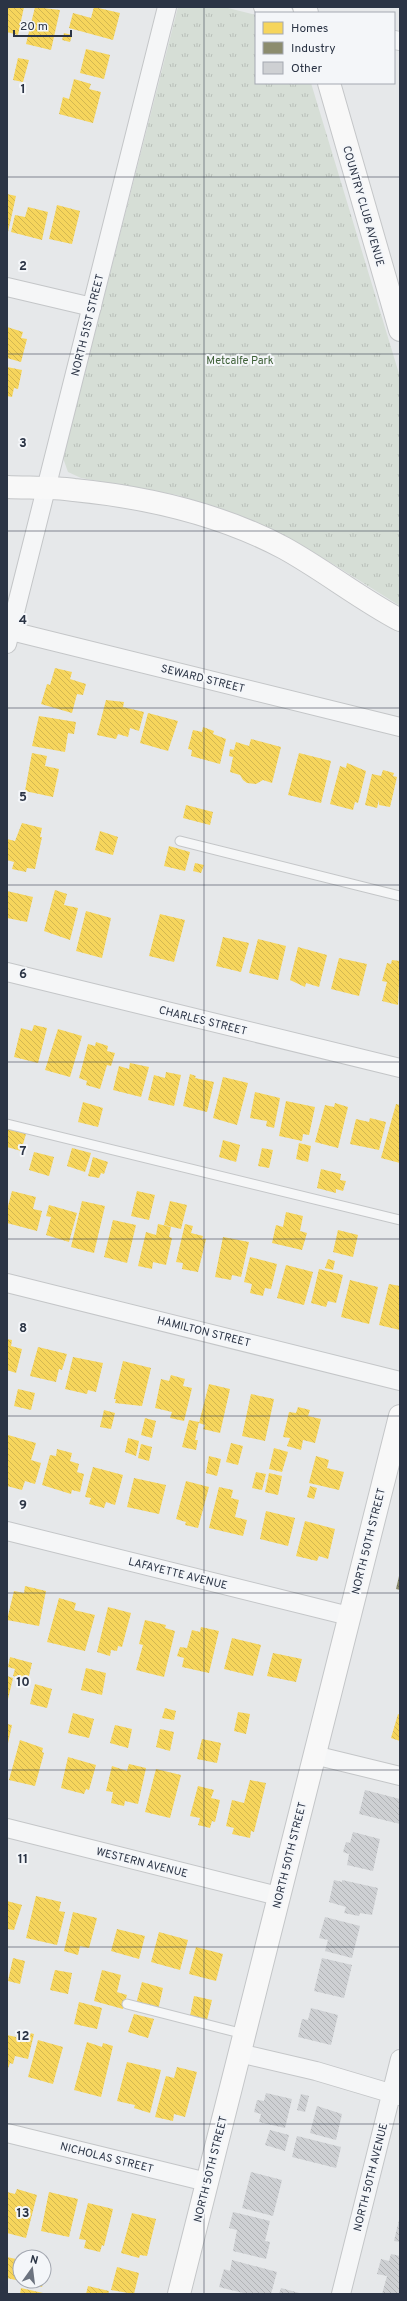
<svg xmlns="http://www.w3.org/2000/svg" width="407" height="2301" font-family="Overpass,sans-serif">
	<defs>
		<pattern id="park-tufts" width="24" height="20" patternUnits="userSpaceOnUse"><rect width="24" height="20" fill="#d6ded6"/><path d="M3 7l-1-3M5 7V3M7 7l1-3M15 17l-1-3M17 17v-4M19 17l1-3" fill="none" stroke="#b8bfb9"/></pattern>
		<pattern id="homes-back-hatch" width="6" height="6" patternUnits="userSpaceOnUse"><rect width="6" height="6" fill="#f6d55c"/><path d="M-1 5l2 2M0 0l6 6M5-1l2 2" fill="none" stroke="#d3b751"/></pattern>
		<pattern id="industry-back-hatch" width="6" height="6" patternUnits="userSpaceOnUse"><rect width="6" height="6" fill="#8c8c6e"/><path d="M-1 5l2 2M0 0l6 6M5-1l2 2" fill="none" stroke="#73735c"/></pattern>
		<pattern id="building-back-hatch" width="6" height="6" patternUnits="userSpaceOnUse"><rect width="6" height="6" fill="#ced0d3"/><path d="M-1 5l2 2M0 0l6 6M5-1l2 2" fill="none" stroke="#b1b3b6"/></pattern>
	</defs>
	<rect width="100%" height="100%" fill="#e6e8ea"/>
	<path fill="url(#park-tufts)" d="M178,7H224L256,15V83H311L400,377V606L333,564L251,520L177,495L81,478L68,472L63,458Z"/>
	<g fill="url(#homes-back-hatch)">
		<path d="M7,7H24L18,35L7,32Z"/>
		<path d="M35,7L60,10L51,50L26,44Z"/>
		<path d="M94,7L120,13L113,40L69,28L73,13L91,18Z"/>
		<path d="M64,33L72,35L70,42L62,40Z"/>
		<path d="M86,49L110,55L104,79L80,73Z"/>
		<path d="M18,58L29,60L23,82L13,80Z"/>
		<path d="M74,79L91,84L89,89L101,92L93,123L59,114L63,97L69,99Z"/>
		<path d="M7,194L16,196L8,232H7Z"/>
		<path d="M57,205L80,211L72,244L49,239Z"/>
		<path d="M28,207L48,212L42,240L11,232L15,215L25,217Z"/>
		<path d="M7,327L23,332L21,338L27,339L21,362L7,358Z"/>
		<path d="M7,367L22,370L18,389L14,388L12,397L7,396Z"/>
		<path d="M55,668L72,672L70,679L86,684L83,695L77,694L72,713L41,704L47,684L50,685Z"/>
		<path d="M106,700L124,702L123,707L144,712L139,731L130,728L128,737L118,734L116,739L97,735Z"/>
		<path d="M148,713L178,721L168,751L140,743Z"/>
		<path d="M39,716L76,722L74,734L68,733L65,752L32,746Z"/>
		<path d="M203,727L214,731L213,734L226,739L220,764L191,756L192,750L188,749L193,730L202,732Z"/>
		<path d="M251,739L281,747L272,783L263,780L256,784L247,783L243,780L240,775L230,772L233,757L229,756L230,749L234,750L236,742L249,746Z"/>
		<path d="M32,753L47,756L45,766L59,769L53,797L25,791Z"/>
		<path d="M299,753L331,761L321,803L288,795Z"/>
		<path d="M347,763L366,771L358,803L355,802L353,810L330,804L340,766L346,768Z"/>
		<path d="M383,770L394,773L393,776L397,777L390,807L379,805V800L377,808L365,805L372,774L381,776Z"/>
		<path d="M186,805L213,812L210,825L183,818Z"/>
		<path d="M22,823L42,828L40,837H42L35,869L27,868L26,872L12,869L14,862L7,860V839L15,841Z"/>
		<path d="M100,831L118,837L113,855L95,850Z"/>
		<path d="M169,846L190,852L185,871L164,866Z"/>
		<path d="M195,863L204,865L201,873L193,871Z"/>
		<path d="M55,890L67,894L64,905L78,908L70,940L44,931Z"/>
		<path d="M7,891L33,897L27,922L7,918Z"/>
		<path d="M86,911L111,918L102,958L76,951Z"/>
		<path d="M160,914L185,920L174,962L149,956Z"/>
		<path d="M223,937L249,943L241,972L216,966Z"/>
		<path d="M258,939L286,946L278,980L249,973Z"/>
		<path d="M298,947L327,955L319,987L306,983L305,987L290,980Z"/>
		<path d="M339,958L367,964L359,996L331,989Z"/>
		<path d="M392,960L400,961L398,1005L382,1001L387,982L382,981L387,963L391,964Z"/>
		<path d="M34,1025L47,1028L38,1063L14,1057L21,1028L32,1031Z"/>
		<path d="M58,1029L82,1036L70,1077L45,1070Z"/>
		<path d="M96,1042L108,1046L107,1051L115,1053L111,1066L107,1065L100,1089L86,1085L87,1081L79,1078L88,1044L95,1046Z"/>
		<path d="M130,1063L149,1067L141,1097L113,1090L119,1066L129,1069Z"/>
		<path d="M166,1072L181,1075L174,1106L148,1100L154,1075L165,1078Z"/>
		<path d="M190,1074L196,1076L195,1078L214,1082L207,1112L183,1106Z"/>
		<path d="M223,1077L248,1083L237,1125L213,1118Z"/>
		<path d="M255,1092L280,1098L274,1128L266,1126L267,1121L250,1118Z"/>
		<path d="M286,1101L315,1107L309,1135L303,1134L302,1141L279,1136Z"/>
		<path d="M83,1102L103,1108L98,1127L78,1122Z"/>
		<path d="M335,1103L348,1107L338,1148L315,1142L325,1105L334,1107Z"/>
		<path d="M396,1104L400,1105V1163L381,1158Z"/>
		<path d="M370,1118L386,1122L379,1150L350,1144L356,1119L369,1122Z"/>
		<path d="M8,1129L26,1134L21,1151L7,1147Z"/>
		<path d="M223,1140L240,1145L236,1162L219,1157Z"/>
		<path d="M299,1143L311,1146L308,1162L296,1159Z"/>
		<path d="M72,1148L91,1153L85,1172L67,1166Z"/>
		<path d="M262,1148L273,1150L269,1168L258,1166Z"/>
		<path d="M34,1152L54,1157L49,1176L29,1170Z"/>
		<path d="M93,1157L108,1162L104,1174L101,1173L99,1178L88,1176Z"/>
		<path d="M321,1169L341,1174L340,1180L346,1181L343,1191L336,1189V1193L317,1188Z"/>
		<path d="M12,1191L36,1197L33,1209L42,1211L37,1231L7,1223V1210Z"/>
		<path d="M137,1191L155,1195L149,1220L131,1216Z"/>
		<path d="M82,1201L105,1206L94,1253L71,1247Z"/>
		<path d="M170,1201L187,1205L181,1229L164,1225Z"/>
		<path d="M49,1205L77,1213L69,1242L46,1235L51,1217L46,1216Z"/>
		<path d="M286,1212L303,1216L300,1231L307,1233L302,1250L272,1243L276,1225L283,1227Z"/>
		<path d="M113,1220L136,1225L127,1263L104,1257Z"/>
		<path d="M158,1224L171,1227L169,1237L172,1238L166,1265L153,1262L152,1269L138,1266L146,1232L156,1235Z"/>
		<path d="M185,1224L193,1226L191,1233L203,1236L202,1239H206L198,1272L182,1269L183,1263L176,1262Z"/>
		<path d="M338,1230L358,1235L353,1257L333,1252Z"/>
		<path d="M223,1237L249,1242L241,1277L232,1275L231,1280L215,1277Z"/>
		<path d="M250,1257L277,1264L271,1289L265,1288L263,1296L250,1293L252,1284L244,1282Z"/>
		<path d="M328,1259L335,1261L333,1270L325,1268Z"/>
		<path d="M286,1265L313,1272L304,1305L277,1298Z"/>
		<path d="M319,1269L343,1275L336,1303L328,1301L326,1307L311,1303Z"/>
		<path d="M350,1280L378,1287L369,1324L341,1317Z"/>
		<path d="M389,1284L400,1286V1330L379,1325Z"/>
		<path d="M7,1339L12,1340L11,1346L22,1349L16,1373L7,1370Z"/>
		<path d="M38,1347L67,1354L62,1370L59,1369L56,1382L30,1376Z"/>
		<path d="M73,1357L103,1363L96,1392L88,1390L87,1394L65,1389Z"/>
		<path d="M123,1361L151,1368L142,1406L115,1403L116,1399H114Z"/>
		<path d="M171,1375L185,1379L183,1386L192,1388L184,1421L170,1418L172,1412L155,1408L161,1379L169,1381Z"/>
		<path d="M209,1384L230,1389L220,1433L203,1429L205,1425L199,1423Z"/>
		<path d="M18,1389L35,1393L31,1410L14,1406Z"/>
		<path d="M251,1394L274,1399L265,1441L242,1436Z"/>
		<path d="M298,1407L310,1410L308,1416L321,1419L315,1443L303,1440L301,1450L287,1446L290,1438L283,1437L289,1412L296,1413Z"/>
		<path d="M104,1410L115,1413L111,1429L100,1427Z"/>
		<path d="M145,1418L156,1421L152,1438L141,1435Z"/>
		<path d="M189,1420L199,1422L195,1440H198L196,1450L182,1447Z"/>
		<path d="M8,1435L36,1443L31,1460L41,1463L35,1484L25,1481L22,1490L7,1486Z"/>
		<path d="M128,1438L139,1441L136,1456L125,1452Z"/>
		<path d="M231,1443L243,1446L238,1465L226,1462Z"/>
		<path d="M141,1444L152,1447L149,1461L138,1458Z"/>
		<path d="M274,1448L288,1452L282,1472L269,1469Z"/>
		<path d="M57,1449L72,1453L70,1461L79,1464L77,1472L84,1474L80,1492L72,1490L71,1494L42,1485L50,1455L56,1456Z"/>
		<path d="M209,1456L221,1459L217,1476L206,1473Z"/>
		<path d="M316,1456L329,1460L327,1468L344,1472L339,1490L309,1483Z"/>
		<path d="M93,1467L123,1475L115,1505L106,1502L104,1508L89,1504L91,1498L85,1497Z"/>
		<path d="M256,1472L266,1474L262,1490L252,1488Z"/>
		<path d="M269,1473L282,1476L278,1495L265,1492Z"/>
		<path d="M134,1478L166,1485L159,1514L127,1507Z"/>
		<path d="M186,1481L209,1487L198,1528L185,1525L186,1522L176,1519Z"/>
		<path d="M310,1486L317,1488L314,1499L307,1497Z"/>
		<path d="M219,1487L233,1490L231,1498L239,1500L235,1517L247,1520L243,1536L209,1528Z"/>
		<path d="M266,1511L295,1518L288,1546L260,1539Z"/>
		<path d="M305,1521L335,1529L328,1559L319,1556L317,1561L296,1556Z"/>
		<path d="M25,1586L46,1591L39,1626L7,1620L14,1591L24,1593Z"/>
		<path d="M59,1598L76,1603L74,1610L95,1615L85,1651L47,1642Z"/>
		<path d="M108,1607L131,1613L122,1647L118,1646L117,1651L111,1650L110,1656L97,1652Z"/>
		<path d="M145,1620L166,1625L165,1628L175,1631L164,1677L136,1670L143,1645L139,1644Z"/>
		<path d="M201,1627L219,1631L209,1673L182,1667L184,1658L177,1656L180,1647L187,1648L192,1630L200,1632Z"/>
		<path d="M232,1638L261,1645L253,1676L224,1669Z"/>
		<path d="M273,1653L302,1659L296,1682L267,1676Z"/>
		<path d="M10,1657L32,1663L28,1680L13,1676L15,1669L8,1667Z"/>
		<path d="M86,1668L106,1673L102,1695L81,1690Z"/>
		<path d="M7,1676L13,1678L8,1699H7Z"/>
		<path d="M35,1684L52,1689L47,1708L30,1704Z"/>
		<path d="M165,1708L176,1711L174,1720L162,1718Z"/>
		<path d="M238,1712L250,1714L246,1734L234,1731Z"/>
		<path d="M73,1713L94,1719L89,1738L68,1733Z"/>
		<path d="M398,1714L400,1715V1741L391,1738Z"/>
		<path d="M7,1724L12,1725L8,1743H7Z"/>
		<path d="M115,1725L132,1729L128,1748L110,1743Z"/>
		<path d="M160,1729L174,1732L170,1751L156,1747Z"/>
		<path d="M202,1739L221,1743L217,1763L197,1759Z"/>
		<path d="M20,1740L43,1748L42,1752L44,1753L35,1786L9,1780Z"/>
		<path d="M68,1757L96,1765L89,1790L86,1789L84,1794L61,1788Z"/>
		<path d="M129,1764L146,1768L138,1804L125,1801L124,1806L111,1803L113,1792L106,1791L112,1766L127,1771Z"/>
		<path d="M156,1769L181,1775L170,1818L145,1812Z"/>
		<path d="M250,1780L266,1783L254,1832L251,1831L250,1838L232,1834L234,1828L226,1826L232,1800L244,1803Z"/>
		<path d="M198,1786L214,1790L211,1798L220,1800L215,1822L212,1821L210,1828L198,1825L200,1818L190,1816Z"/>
		<path d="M36,1896L61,1902L59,1911L65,1912L57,1945L26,1938Z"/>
		<path d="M7,1901L22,1905L14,1930L7,1929Z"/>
		<path d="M73,1912L97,1918L89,1948L80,1946L78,1955L64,1951Z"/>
		<path d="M117,1929L145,1936L139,1959L111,1951Z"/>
		<path d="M159,1932L188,1940L180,1970L151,1962Z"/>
		<path d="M196,1947L223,1954L216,1981L189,1974Z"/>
		<path d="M13,1958L25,1961L20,1984L8,1981Z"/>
		<path d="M55,1970L72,1973L68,1994L50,1990Z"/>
		<path d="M102,1970L121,1975L117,1992L127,1995L123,2009L94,2001Z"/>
		<path d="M142,1982L163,1988L158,2010L136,2004Z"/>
		<path d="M194,1996L212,2000L207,2020L190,2016Z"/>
		<path d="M79,2002L102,2008L97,2029L74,2024Z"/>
		<path d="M134,2014L154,2019L148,2038L128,2032Z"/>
		<path d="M17,2030L34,2034L28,2059L15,2056L13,2064L10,2063L7,2071V2035L16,2037Z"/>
		<path d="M38,2040L63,2047L53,2084L28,2077Z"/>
		<path d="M87,2042L102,2047L103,2043L113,2046L101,2097L74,2090Z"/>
		<path d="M127,2062L161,2070L150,2113L134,2108L135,2105L117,2101Z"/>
		<path d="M177,2067L197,2072L185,2117L174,2114L173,2121L155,2117L166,2076L174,2078Z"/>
		<path d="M17,2189L37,2195L26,2238L7,2233V2192L15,2194Z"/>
		<path d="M49,2192L78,2199L69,2237L41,2231Z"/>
		<path d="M88,2203L113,2209L104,2246L102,2245L100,2252L84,2248L86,2240L79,2239Z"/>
		<path d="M132,2213L156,2219L147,2256L140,2255L139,2258L121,2253Z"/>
		<path d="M7,2257L20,2260V2281L7,2278Z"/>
		<path d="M117,2267L139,2273L134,2294L111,2290Z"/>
		<path d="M20,2281H43L42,2287Z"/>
		<path d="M88,2286L109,2291L108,2294H86Z"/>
		<path d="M21,2288L43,2293V2294H20Z"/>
	</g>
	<path fill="url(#industry-back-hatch)" d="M399,1576L400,1577V1590L396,1589Z"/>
	<g fill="url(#building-back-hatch)">
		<path d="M365,1790L400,1799V1824L359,1814Z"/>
		<path d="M353,1832L380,1839L373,1871L347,1865L349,1854L343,1852L346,1842L350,1843Z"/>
		<path d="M334,1880L342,1882V1880L378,1888L372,1915L360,1913L359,1916L344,1913L346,1907L329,1902Z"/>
		<path d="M325,1917L360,1926L352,1958L325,1951L328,1940L319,1938Z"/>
		<path d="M322,1958L352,1965L344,1998L314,1991Z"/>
		<path d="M311,2008L338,2015L331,2045L298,2037L302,2019L308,2020Z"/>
		<path d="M266,2093L292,2099L285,2128L259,2122L261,2114L254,2112L257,2100L264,2101Z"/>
		<path d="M301,2094L309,2096L305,2112L297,2110Z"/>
		<path d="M317,2106L342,2114L336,2140L310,2133Z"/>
		<path d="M270,2130L289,2135L285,2151L265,2145Z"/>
		<path d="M297,2136L341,2147L336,2168L292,2157Z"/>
		<path d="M251,2172L282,2180L273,2216L242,2208Z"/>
		<path d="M233,2212L270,2221L265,2241L270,2242L266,2259L233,2251L237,2230L229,2228Z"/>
		<path d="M399,2220H400V2242L394,2241Z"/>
		<path d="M391,2254L400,2256V2294H382L387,2276L377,2274L381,2259L389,2261Z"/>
		<path d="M232,2260L277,2272L271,2294H247L219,2287L224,2269L230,2271Z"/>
		<path d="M281,2288L303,2294H279Z"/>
	</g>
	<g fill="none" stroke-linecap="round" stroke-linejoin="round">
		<defs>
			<g id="lane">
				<path d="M180,841L400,896"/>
				<path d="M7,1124L400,1220"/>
				<path d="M127,2004L244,2034"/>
			</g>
			<g id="street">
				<path d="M263,7L284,13"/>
				<path d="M394,40L400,41"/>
				<path d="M7,287L92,307"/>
				<path d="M7,630L400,727"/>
				<path d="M7,644L167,7"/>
				<path d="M7,972L400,1068"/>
				<path d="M7,1283L400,1381"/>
				<path d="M7,1531L349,1616"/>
				<path d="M314,1755L400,1776"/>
				<path d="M7,1828L278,1896"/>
				<path d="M239,2053L316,2071L400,2096"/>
				<path d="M7,2133L207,2182"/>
				<path d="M341,2294L400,2059"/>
			</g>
			<g id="secondary">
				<path d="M304,7L307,13"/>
				<path d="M329,83L400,330"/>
				<path d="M7,487C29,488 52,487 74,490C145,497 220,514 284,548C324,570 360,599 400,620"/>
				<path d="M179,2294L400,1416"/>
			</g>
		</defs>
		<use href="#lane" stroke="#c4c6c8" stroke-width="11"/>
		<use href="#street" stroke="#c4c6c8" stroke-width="20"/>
		<use href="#secondary" stroke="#c4c6c8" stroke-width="24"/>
		<use href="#lane" stroke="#f5f6f7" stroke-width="9"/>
		<use href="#street" stroke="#f5f6f7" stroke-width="18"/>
		<use href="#secondary" stroke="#f8f8f8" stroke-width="22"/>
	</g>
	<path fill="none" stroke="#2b3445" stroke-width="1" stroke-opacity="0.55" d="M204,7V2294M7,177H400M7,354H400M7,531H400M7,708H400M7,885H400M7,1062H400M7,1239H400M7,1416H400M7,1593H400M7,1770H400M7,1947H400M7,2124H400"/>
	<g text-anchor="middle" stroke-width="4" stroke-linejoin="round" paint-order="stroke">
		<g font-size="11" fill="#2b3445" stroke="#f4f6f9">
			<text transform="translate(364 206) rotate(74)" y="4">COUNTRY CLUB AVENUE</text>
			<text transform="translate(87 325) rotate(-76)" y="4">NORTH 51ST STREET</text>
			<text transform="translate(203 678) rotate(14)" y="4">SEWARD STREET</text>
			<text transform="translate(203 1020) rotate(14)" y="4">CHARLES STREET</text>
			<text transform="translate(204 1331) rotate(14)" y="4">HAMILTON STREET</text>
			<text transform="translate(368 1541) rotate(-76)" y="4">NORTH 50TH STREET</text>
			<text transform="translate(178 1573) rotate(14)" y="4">LAFAYETTE AVENUE</text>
			<text transform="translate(289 1855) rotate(-76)" y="4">NORTH 50TH STREET</text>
			<text transform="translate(142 1862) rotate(14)" y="4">WESTERN AVENUE</text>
			<text transform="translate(107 2157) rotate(14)" y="4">NICHOLAS STREET</text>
			<text transform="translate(210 2169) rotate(-76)" y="4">NORTH 50TH STREET</text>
			<text transform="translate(370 2177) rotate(-76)" y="4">NORTH 50TH AVENUE</text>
		</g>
		<g font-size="11" fill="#3f6138" stroke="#f4f6f9">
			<text x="240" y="364">Metcalfe Park</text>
		</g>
	</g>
	<g font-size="13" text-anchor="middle" font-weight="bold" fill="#2b3445" stroke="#f4f6f9" stroke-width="4" stroke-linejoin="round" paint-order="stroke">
		<text x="23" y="93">1</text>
		<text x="23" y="270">2</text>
		<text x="23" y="447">3</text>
		<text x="23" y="624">4</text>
		<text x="23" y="801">5</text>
		<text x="23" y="978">6</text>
		<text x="23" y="1155">7</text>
		<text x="23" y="1332">8</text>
		<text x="23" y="1509">9</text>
		<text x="23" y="1686">10</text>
		<text x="23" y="1863">11</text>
		<text x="23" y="2040">12</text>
		<text x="23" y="2217">13</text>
	</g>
	<rect width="407" height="2301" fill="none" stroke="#2b3445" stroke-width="16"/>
	<rect x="255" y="12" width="140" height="72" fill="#f4f6f9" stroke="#a4a8b1"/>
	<rect x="263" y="22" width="20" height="12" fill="#f6d55c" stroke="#a4a8b1"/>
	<text x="291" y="32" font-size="12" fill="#2b3445">Homes</text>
	<rect x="263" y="42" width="20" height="12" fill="#8c8c6e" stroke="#a4a8b1"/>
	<text x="291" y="52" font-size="12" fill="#2b3445">Industry</text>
	<rect x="263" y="62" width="20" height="12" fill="#ced0d3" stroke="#a4a8b1"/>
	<text x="291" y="72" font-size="12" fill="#2b3445">Other</text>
	<g transform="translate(32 2269) rotate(14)"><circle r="19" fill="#f4f6f9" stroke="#a4a8b1"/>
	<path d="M0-3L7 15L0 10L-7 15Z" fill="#6c737f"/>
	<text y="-6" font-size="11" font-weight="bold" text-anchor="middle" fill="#2b3445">N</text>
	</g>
	<path d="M14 30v6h57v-6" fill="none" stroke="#2b3445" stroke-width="2"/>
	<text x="20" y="30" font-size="12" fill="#2b3445" stroke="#f4f6f9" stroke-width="3" paint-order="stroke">20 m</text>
</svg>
